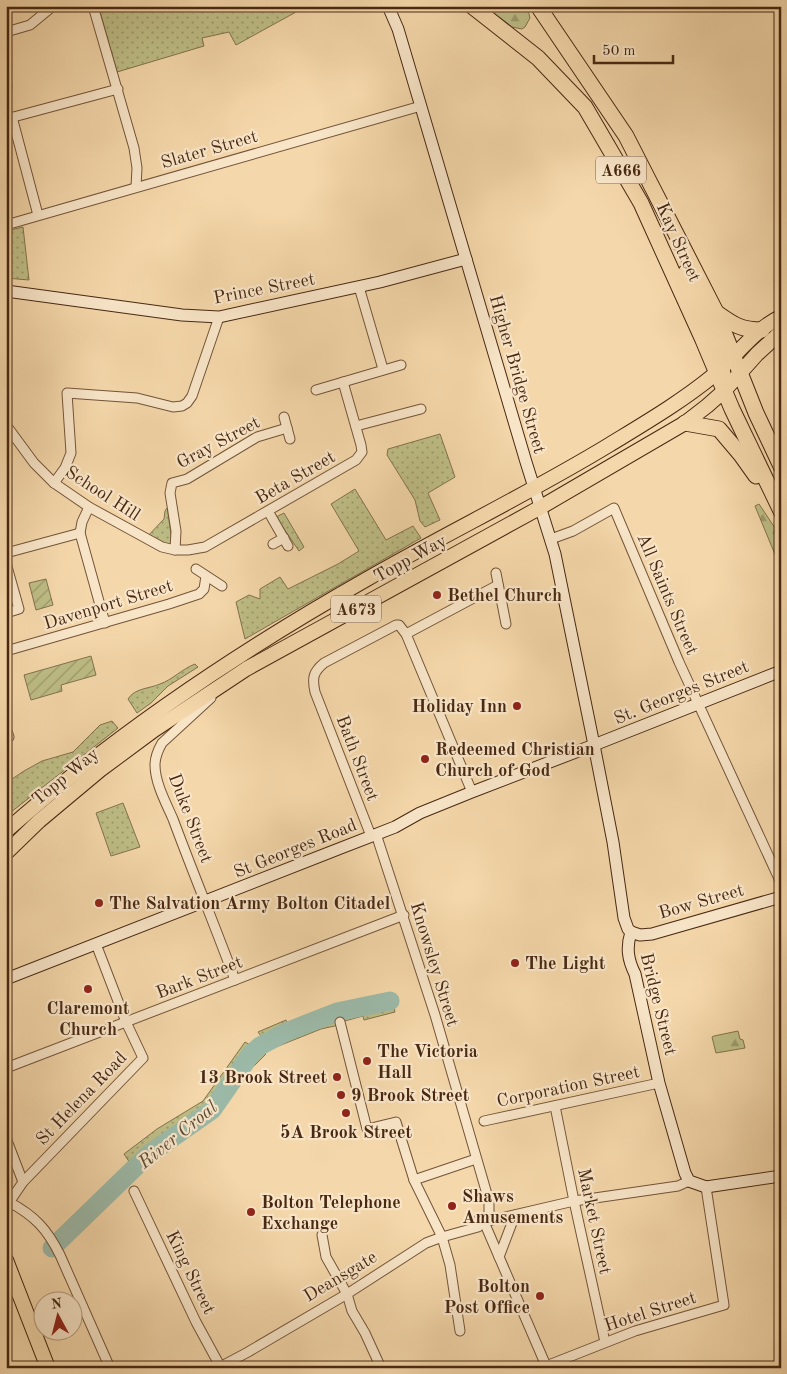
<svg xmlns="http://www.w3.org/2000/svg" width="787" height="1374" font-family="'Old Standard TT',serif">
	<defs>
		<pattern id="grass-dots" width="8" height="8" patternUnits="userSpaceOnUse" patternTransform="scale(1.25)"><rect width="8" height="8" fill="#bebd86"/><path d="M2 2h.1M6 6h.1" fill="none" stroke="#9c9a6c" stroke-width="1.8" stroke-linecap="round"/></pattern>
		<pattern id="forest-firs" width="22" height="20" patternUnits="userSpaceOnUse" patternTransform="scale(1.25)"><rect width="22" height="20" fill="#bebd86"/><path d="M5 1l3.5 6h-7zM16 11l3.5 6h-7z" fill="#9c9a6c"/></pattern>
		<pattern id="garden-furrows" width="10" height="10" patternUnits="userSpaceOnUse" patternTransform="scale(1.25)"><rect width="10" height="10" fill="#bebd86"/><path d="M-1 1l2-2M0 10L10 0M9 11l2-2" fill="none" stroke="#9c9a6c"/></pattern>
	</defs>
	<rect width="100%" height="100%" fill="#f4d7aa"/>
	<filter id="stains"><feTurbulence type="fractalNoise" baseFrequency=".004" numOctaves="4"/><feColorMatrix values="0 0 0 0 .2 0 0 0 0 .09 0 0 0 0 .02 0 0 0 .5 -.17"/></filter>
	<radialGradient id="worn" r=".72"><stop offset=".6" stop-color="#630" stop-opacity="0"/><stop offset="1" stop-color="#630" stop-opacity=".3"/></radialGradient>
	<g fill="url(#grass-dots)" stroke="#83724c">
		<path d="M108,6H307L236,45L229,32L202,38L204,46L117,72L99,8Z"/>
		<path d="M23,227L29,280L6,278V231Z"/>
		<path d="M440,434L455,477L428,493L440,520L425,527L420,521L415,500L387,455L388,449Z"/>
		<path d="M355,489L386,540L413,526L421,538L245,639L236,602L249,595L260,599V589L280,577L288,589L338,564L359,551L331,504Z"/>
		<path d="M167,508C170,523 170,536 175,550L145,539L164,519L165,511Z"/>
		<path d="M284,513L304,547L299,551L276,517Z"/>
		<path d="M195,664L198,667L168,686L151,703L137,713L128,699C135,688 148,689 160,684C172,680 182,669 195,664Z"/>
		<path d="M112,721L118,728L6,816V783L24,771L42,761L73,752L100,725Z"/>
		<path d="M123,803L140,847L111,856L96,813Z"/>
		<path d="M391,994L395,1012L364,1020L363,1016L341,1022L339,1025L321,1029L271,1049L258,1032L286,1020L287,1023L333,1006Z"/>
		<path d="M245,1042L266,1054L235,1085L222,1111L214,1119L154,1155L136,1172L124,1154L157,1129L203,1101Z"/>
	</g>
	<g fill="url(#forest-firs)" stroke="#83724c">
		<path d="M484,6H527L530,18L525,27L522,29L512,27Z"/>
		<path d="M759,504L781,537V569L755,506Z"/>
		<path d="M738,1031L740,1039L743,1040L745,1048L716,1053L712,1037L714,1036Z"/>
	</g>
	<g fill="url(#garden-furrows)" stroke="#83724c">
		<path d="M46,579L53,605L36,610L29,583Z"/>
		<path d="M91,656L96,675L61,685L62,691L31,700L24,675Z"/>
	</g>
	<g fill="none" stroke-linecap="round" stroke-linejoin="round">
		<path stroke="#9cbaa9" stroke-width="19" d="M52,1248L149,1154L212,1110L251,1054L260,1046L286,1032L337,1012L390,1001"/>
		<defs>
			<g id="street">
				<path d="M93,6L134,148L137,168L136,187"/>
				<path d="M6,32L30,25L53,6"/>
				<path d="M6,59V68"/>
				<path d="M6,85L7,87"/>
				<path d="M12,117L38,215"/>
				<path d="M6,119L118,89"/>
				<path d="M6,225L421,106"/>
				<path d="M359,287L383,369"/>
				<path d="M316,390L401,365"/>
				<path d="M284,417L290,439"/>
				<path d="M6,425L34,463L54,483L89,507L162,547L175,550H188L205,547L356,460L362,452L361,445L343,382"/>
				<path d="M356,426L421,409"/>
				<path d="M54,483L65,468L71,453L67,393L137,398L173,407L182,406L187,403L192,396L219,317"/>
				<path d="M89,507L82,522L80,533L105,623"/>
				<path d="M268,511L288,546"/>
				<path d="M551,539L573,531L614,508L679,662L781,883"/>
				<path d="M273,544L284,538"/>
				<path d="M175,550L176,531L170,493L172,483L187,479L257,437L287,428"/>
				<path d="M6,553L80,533"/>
				<path d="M6,563L19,609L6,613"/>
				<path d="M196,569L222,586"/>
				<path d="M496,573L506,624"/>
				<path d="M406,634L498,585"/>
				<path d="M6,651L169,604L199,594L204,589L206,576"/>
				<path d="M211,698L162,743C158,750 155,757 155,765C155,783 166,803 173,819C193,873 215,926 235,980"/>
				<path d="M6,728L9,737"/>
				<path d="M371,836L315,692C312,678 313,672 324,663L396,625H399L406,634L472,792"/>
				<path d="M340,1022L367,1129L396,1122L414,1180L442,1237L450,1265L460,1331"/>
				<path d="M6,1068L404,915"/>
				<path d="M555,1106L574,1201L605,1342"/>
				<path d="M484,1121L659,1083"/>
				<path d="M6,1138L23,1182"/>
				<path d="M414,1180L476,1159"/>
				<path d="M134,1191L196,1322L220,1366"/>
				<path d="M9,1202C35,1216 47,1229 60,1255L110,1368"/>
				<path d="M6,1207L23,1182L143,1058L126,1022L96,944"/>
				<path d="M479,1218L484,1222L547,1368"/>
				<path d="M484,1222L574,1201L678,1186L689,1181"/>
				<path d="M322,1235L326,1257L347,1294L352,1311L365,1333L381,1368"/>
				<path d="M499,1257L515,1215"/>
				<path d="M218,1368L248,1352L347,1294L426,1243L442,1237L478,1227L489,1216V1201L435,1015L376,834"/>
				<path d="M541,1368L635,1331L724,1305L706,1187"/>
			</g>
			<g id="secondary">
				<path d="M388,6L398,29L526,462L555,554L594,745L613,842L624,918L628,929L631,932"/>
				<path d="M6,291L182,315L219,317L380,282L466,259"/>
				<path d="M631,932C626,948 628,960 635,974L659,1083L685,1173L689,1181L706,1187L781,1176"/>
				<path d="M631,932L640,935L652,934L781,897"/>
				<path d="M6,979L341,848L395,827L420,813L472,792L594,745L781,671"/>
			</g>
			<g id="primary">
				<path d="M6,831C116,734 240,651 367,579C447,533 530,493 609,445C645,423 681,402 714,375C734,358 757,327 781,317"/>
				<path d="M6,853L39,821L100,770L154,730L246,669L541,507L685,423L707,406L724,391L757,354L781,332"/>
				<path d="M6,1260L48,1368"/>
			</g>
			<g id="highway">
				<path d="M472,6L538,58L585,107L641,203L703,340L732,409L781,511"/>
				<path d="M538,6L626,136L716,312L756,413L781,466"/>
				<path d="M686,272L718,347L723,374"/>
				<path d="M717,313C734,325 741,330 762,330"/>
				<path d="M685,423L719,429L741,455L756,476"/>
			</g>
		</defs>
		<use href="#street" stroke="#735438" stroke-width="11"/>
		<use href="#secondary" stroke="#482812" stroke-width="13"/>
		<use href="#primary" stroke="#482812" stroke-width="16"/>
		<use href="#highway" stroke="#482812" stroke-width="17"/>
		<use href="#street" stroke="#f8e5c8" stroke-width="9"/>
		<use href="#secondary" stroke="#f8e5c8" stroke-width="11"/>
		<use href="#primary" stroke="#f4d7aa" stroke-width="14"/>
		<use href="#highway" stroke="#f4d7aa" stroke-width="15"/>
	</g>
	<g fill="#8f2418" stroke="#f8e5c8" stroke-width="2">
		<circle cx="437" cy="595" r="5"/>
		<circle cx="517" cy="706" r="5"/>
		<circle cx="425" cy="759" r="5"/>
		<circle cx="99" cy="903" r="5"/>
		<circle cx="515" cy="963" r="5"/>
		<circle cx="88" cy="989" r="5"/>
		<circle cx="367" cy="1061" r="5"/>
		<circle cx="337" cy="1077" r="5"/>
		<circle cx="341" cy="1095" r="5"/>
		<circle cx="346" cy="1113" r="5"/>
		<circle cx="452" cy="1206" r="5"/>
		<circle cx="251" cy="1212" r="5"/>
		<circle cx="540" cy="1296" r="5"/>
	</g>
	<g text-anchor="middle" stroke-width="4.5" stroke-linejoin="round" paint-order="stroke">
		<g fill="#f8e5c8" stroke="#7d6149" stroke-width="1">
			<rect x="596" y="156.5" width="50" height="27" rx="4"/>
			<rect x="331" y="595.5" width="50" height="27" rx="4"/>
		</g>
		<g font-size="16" font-weight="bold" fill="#482812">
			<text x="621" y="176">A666</text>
			<text x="356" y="615">A673</text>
		</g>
		<g font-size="18" fill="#482812" stroke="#f8e5c8">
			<text transform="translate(209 149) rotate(-16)" y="6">Slater Street</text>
			<text transform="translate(679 242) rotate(66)" y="6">Kay Street</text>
			<text transform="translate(264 288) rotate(-11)" y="6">Prince Street</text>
			<text transform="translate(518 374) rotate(74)" y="6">Higher Bridge Street</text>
			<text transform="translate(218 442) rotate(-28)" y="6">Gray Street</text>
			<text transform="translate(295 477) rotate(-30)" y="6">Beta Street</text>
			<text transform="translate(103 493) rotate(33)" y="6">School Hill</text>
			<text transform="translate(410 558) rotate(-29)" y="6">Topp Way</text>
			<text transform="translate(668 594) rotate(67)" y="6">All Saints Street</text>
			<text transform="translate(108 604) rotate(-17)" y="6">Davenport Street</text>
			<text transform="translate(681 692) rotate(-22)" y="6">St. Georges Street</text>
			<text transform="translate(358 758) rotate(69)" y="6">Bath Street</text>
			<text transform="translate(65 776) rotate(-39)" y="6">Topp Way</text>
			<text transform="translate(191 818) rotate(69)" y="6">Duke Street</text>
			<text transform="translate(295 848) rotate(-22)" y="6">St Georges Road</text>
			<text transform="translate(701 901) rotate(-16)" y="6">Bow Street</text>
			<text transform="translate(435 964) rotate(73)" y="6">Knowsley Street</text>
			<text transform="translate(199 977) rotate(-21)" y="6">Bark Street</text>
			<text transform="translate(659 1004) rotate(76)" y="6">Bridge Street</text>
			<text transform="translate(568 1086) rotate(-12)" y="6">Corporation Street</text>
			<text transform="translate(81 1098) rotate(-46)" y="6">St Helena Road</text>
			<text transform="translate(595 1221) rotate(78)" y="6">Market Street</text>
			<text transform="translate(191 1272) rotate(64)" y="6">King Street</text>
			<text transform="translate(340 1276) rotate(-31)" y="6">Deansgate</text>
			<text transform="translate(650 1311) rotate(-18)" y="6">Hotel Street</text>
		</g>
		<g font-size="18" font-weight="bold" fill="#482812" stroke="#f8e5c8" text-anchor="start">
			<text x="447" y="601">Bethel Church</text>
			<text x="507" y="712" text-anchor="end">Holiday Inn</text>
			<text x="435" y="755">Redeemed Christian<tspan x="435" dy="21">Church of God</tspan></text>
			<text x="109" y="909">The Salvation Army Bolton Citadel</text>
			<text x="525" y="969">The Light</text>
			<text x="88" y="1014" text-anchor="middle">Claremont<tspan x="88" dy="21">Church</tspan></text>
			<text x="377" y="1057">The Victoria<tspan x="377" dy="21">Hall</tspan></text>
			<text x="327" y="1083" text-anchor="end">13 Brook Street</text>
			<text x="351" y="1101">9 Brook Street</text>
			<text x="346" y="1138" text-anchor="middle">5A Brook Street</text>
			<text x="462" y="1202">Shaws<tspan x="462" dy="21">Amusements</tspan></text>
			<text x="261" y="1208">Bolton Telephone<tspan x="261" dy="21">Exchange</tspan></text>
			<text x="530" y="1292" text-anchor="end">Bolton<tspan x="530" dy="21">Post Office</tspan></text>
		</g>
		<g font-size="19" font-style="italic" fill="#5d4c38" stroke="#f8e5c8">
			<text transform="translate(177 1134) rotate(-39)" y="7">River Croal</text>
		</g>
	</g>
	<rect width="787" height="1374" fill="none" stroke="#f4d7aa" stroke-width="25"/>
	<rect x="8" y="8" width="772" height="1359" fill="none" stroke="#482812" stroke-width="2.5"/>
	<rect x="12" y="12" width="762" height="1349" fill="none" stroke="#482812"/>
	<g transform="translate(58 1316) rotate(353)"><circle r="24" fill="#f8e5c8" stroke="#b2997f"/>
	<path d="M0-4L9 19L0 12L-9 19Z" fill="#8f2418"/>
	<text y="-8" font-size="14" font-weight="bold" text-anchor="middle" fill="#482812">N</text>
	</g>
	<path d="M594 55v8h79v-8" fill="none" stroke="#482812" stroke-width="2.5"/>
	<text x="602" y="55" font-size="15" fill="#482812" stroke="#f8e5c8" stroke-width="4" paint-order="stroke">50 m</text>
	<rect width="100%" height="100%" filter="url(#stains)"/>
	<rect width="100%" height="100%" fill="url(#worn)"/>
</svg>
